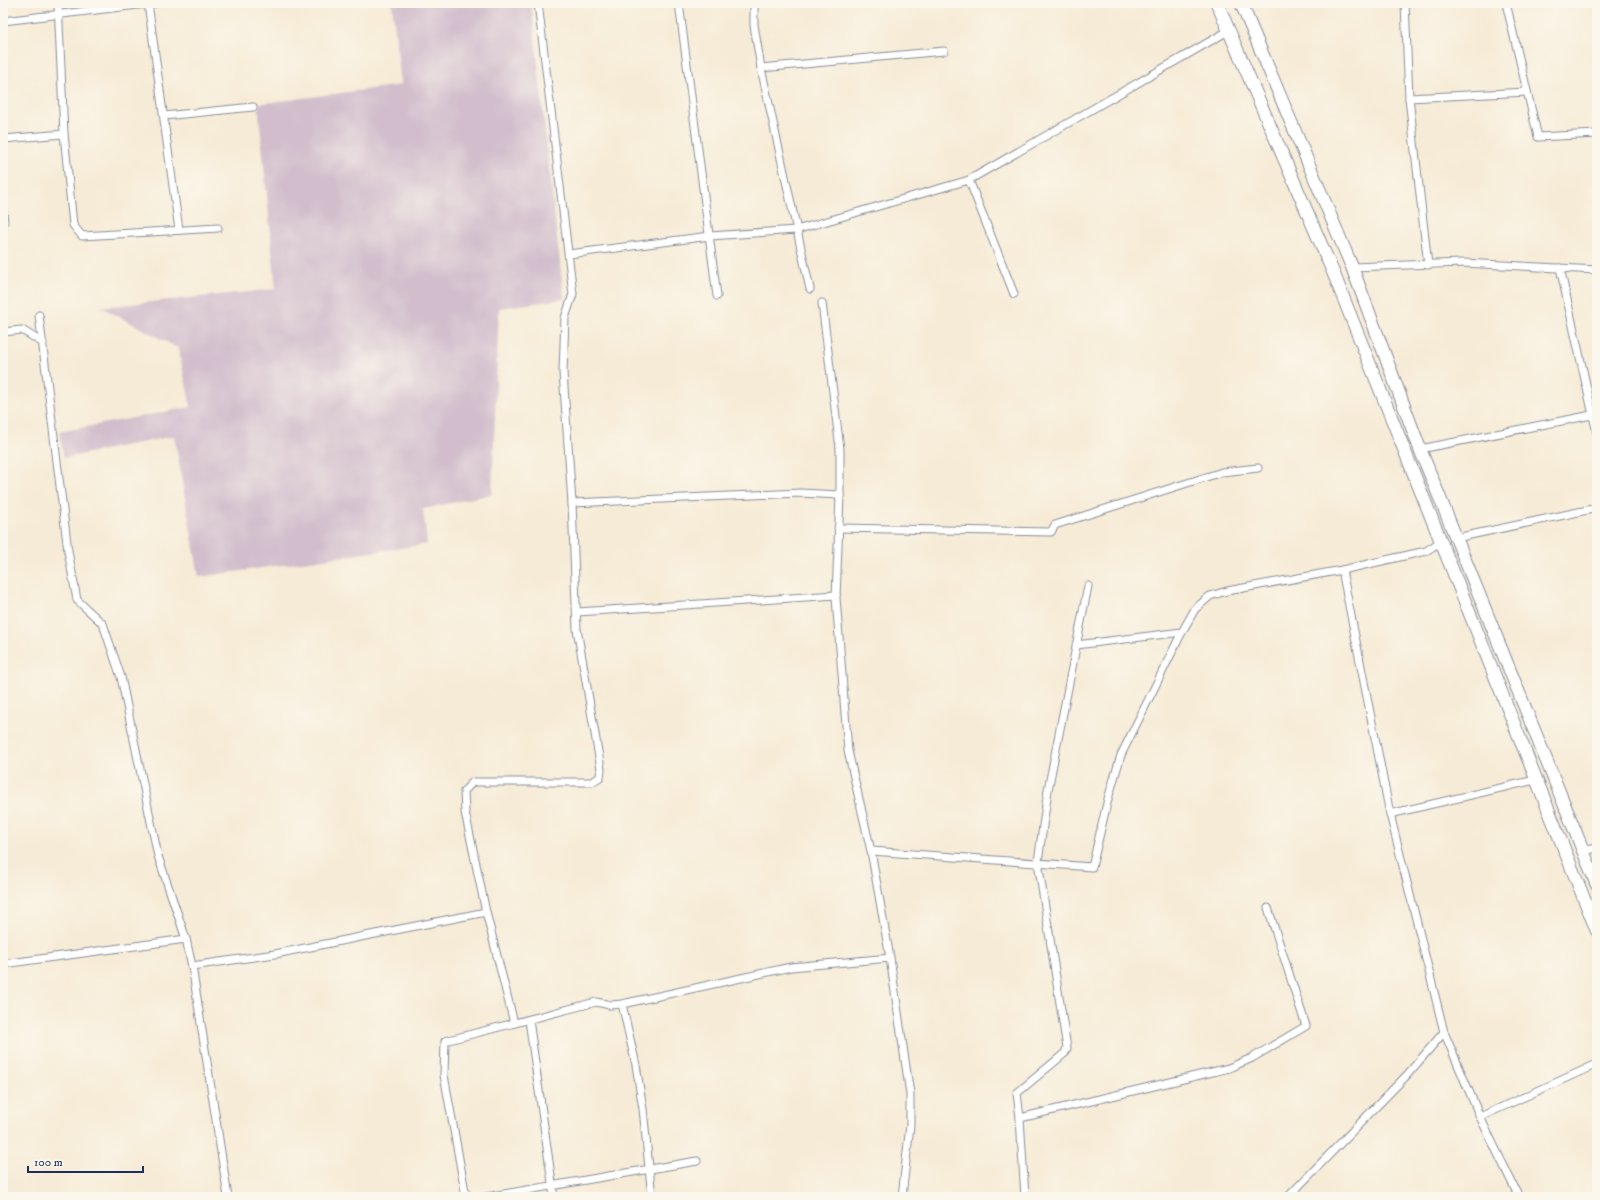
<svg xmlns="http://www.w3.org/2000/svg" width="1600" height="1200" font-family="'IM FELL DW Pica',serif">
	<rect width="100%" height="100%" fill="#fbf7ec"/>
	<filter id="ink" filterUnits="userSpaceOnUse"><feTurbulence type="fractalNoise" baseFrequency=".025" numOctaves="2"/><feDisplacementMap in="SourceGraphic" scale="8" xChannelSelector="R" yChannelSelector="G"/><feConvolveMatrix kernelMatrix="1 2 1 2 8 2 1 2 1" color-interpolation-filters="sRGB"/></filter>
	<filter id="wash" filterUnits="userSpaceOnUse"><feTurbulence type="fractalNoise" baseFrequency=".012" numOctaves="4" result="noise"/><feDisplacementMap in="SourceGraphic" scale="16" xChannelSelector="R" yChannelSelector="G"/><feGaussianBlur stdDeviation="0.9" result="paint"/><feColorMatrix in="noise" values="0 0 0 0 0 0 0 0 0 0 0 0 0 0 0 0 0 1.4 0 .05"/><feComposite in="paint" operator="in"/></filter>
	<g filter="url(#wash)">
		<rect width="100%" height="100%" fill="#f6ebd6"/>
		<path fill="#d1bdcc" d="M392,3H531L564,299L499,308L492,494L423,509L427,544L199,577L174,436L64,458L59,432L191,407L178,348L101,307L276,289L258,104L401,85Z"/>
	</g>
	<g filter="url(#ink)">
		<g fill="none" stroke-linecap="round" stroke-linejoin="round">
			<defs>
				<g id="minor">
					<path d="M58,3L64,134L73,225L82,236L218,228"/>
					<path d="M148,3L179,230"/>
					<path d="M679,3L717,296"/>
					<path d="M754,3V25L761,68L810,289"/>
					<path d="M1405,3L1409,98L1428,265"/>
					<path d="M1506,3L1538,137L1597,134"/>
					<path d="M3,21L155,3"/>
					<path d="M761,68L944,51"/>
					<path d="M1409,98L1527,92"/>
					<path d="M164,116L253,107"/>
					<path d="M3,139L64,134"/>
					<path d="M969,180L1014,294"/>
					<path d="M3,212L4,222"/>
					<path d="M569,254L710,236L796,230L969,180L1228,31"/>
					<path d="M1352,267L1463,263L1597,270"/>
					<path d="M1560,268L1597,433"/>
					<path d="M822,303L840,449V495L836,598L848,751L871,851L890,958L910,1094V1125L902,1197"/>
					<path d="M39,315L68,551L77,600L103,624L121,677L158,856L186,939"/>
					<path d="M3,332L22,330L43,343"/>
					<path d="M1420,449L1597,414"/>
					<path d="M572,503L800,493L840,495"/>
					<path d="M838,528L1051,532L1055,525L1222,472L1258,468"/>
					<path d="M1456,538L1597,508"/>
					<path d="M1342,570L1390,814L1444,1032L1480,1117L1519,1197"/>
					<path d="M577,612L836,595"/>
					<path d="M1076,645L1182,632"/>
					<path d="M1390,814L1535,780"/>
					<path d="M871,851L1092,867L1108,799L1121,755L1182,632L1195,609L1210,596L1227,591L1342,570L1426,551L1440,542"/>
					<path d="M1583,851L1597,848"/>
					<path d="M486,912L465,812L464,791L473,782H592L600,777L601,769L577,629L572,503L563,372L565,318L573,294L538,3"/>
					<path d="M3,964L186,939L192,966L228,1197"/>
					<path d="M192,966L275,954L486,912L514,1023"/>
					<path d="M622,1004L636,1065L643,1109L652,1197"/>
					<path d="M529,1020L554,1197"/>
					<path d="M1480,1117L1597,1064"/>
					<path d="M1020,1118L1017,1093L1065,1053L1067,1048L1038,862L1048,790L1088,586"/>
					<path d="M466,1197L444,1075L445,1041L596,1002L610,1005L622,1004L791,967L890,958"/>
					<path d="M486,1197L697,1161"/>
					<path d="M1025,1197L1020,1118L1229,1068L1252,1058L1306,1026L1268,908"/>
					<path d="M1288,1197L1407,1075L1444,1032"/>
				</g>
				<g id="trunk">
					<path d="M1217,3L1333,272L1597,931"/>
					<path d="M1241,3L1352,267L1420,449L1597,885"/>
				</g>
			</defs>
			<use href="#minor" stroke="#888d9a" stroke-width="9"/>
			<use href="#trunk" stroke="#888d9a" stroke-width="14"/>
			<use href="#minor" stroke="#fff" stroke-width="7"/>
			<use href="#trunk" stroke="#fff" stroke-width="12"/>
		</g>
	</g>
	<rect width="1600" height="1200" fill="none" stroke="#fbf7ec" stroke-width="16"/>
	<path d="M28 1166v6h115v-6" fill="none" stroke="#1b2f5e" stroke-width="2"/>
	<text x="34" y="1166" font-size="12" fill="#1b2f5e" stroke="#fbf7ec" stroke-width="3" paint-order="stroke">100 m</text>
</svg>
